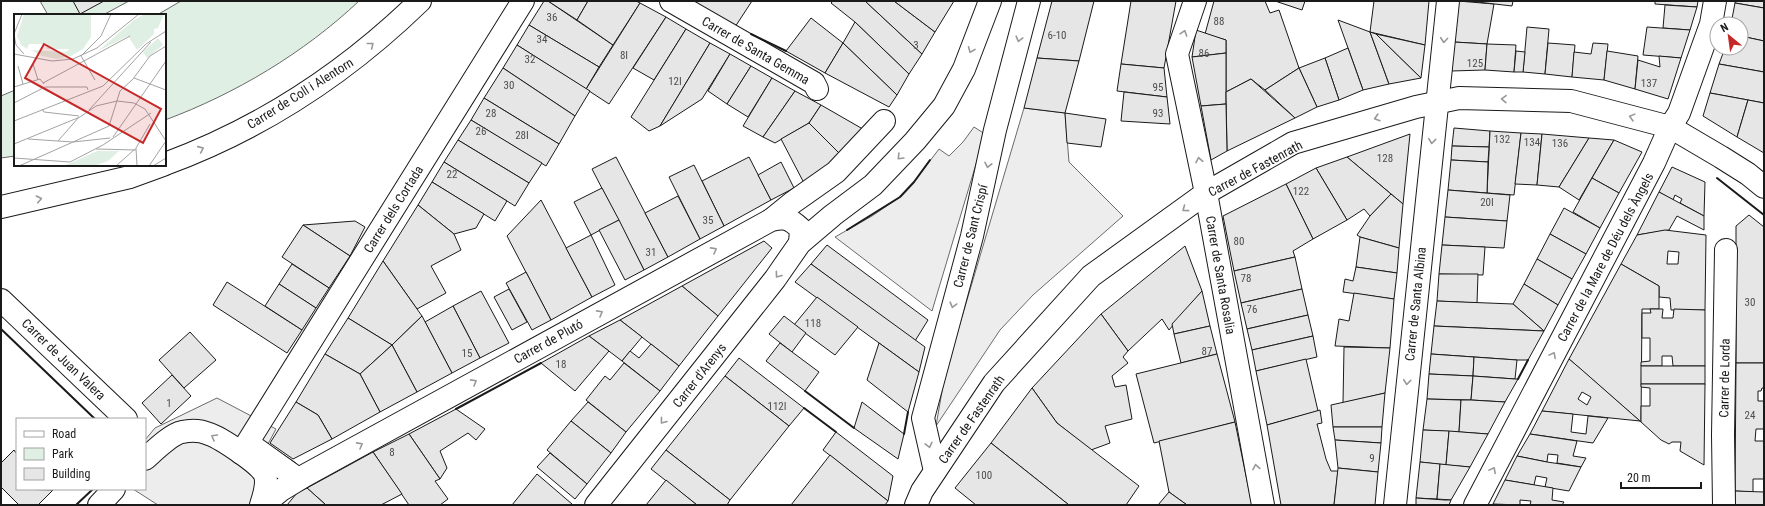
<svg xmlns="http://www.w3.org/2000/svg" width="1765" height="506" font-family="'Roboto Condensed',sans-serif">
	<rect width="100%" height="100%" fill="#fff"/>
	<g fill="#e0efe3" stroke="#6a6a6a">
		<path d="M40,1H129L103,15H48Z"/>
		<path d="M181,1H359C304,53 235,94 165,120V15H157Z"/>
		<path d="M15,90V156L1,158V96Z"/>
	</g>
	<g fill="#ededed" stroke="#6a6a6a">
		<path d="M1024,108L1065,113L1069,162L1123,216L1033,295L1000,330L936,426L945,374Z"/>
		<path d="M974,127L985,134L932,311L835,237L872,216L900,197L914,182L939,149L949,156L963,142Z"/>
		<path d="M217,398L276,429L268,444L296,463L307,482L271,505H158L133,489H145V440L155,428Z"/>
	</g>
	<g fill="#e6e6e6" stroke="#1a1a1a" fill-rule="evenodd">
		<path d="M73,1H104L80,14Z"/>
		<path d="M544,1H548L613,45L599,67L529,25Z"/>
		<path d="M548,1H588L577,20Z"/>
		<path d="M588,1H636L640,3L613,45L577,20Z"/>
		<path d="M688,1H752L735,27Z"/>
		<path d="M833,1H865L922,54L909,74L855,22L831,3Z"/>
		<path d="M865,1H894L935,32L922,54Z"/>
		<path d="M894,1H954L935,32Z"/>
		<path d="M1052,1H1094L1079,61L1037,58Z"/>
		<path d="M1131,1H1176L1164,68L1121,64Z"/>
		<path d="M1214,1H1265L1270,13L1279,10L1299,68L1265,90L1251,79L1226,92V40L1205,34Z"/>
		<path d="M1275,1H1305L1302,10Z"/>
		<path d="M1374,1H1429L1425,45L1370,32Z"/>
		<path d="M1458,1L1494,4L1487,44L1454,42Z"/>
		<path d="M1469,1H1513L1512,6Z"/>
		<path d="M1655,1H1698L1697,7L1655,4Z"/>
		<path d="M1735,1H1764V8L1735,3Z"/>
		<path d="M640,3L666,17L609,104L586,89Z"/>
		<path d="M1735,3L1764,8V41L1741,36V24H1731Z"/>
		<path d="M1665,5L1697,7L1690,30L1663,28Z"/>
		<path d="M666,17L686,29L654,80L633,68Z"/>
		<path d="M811,18L843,43L825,73L786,51Z"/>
		<path d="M1338,20L1370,32L1389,84L1363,90Z"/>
		<path d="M855,22L909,74L897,95L843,43Z"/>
		<path d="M529,25L599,67L586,89L517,45Z"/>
		<path d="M1527,27L1549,29L1545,74L1523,72Z"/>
		<path d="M1647,27L1690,30L1681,58L1643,55Z"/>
		<path d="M686,29L710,43L660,126L649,131L631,117Z"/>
		<path d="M1196,30L1226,40V53L1192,57Z"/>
		<path d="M1370,32L1376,34L1421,78L1389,84Z"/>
		<path d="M1376,34L1425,45L1421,78Z"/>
		<path d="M1741,36L1764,41V72L1719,64L1725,48H1741Z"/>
		<path d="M1454,42L1487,44L1485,70L1451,71Z"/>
		<path d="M710,43L730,54L702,99L660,126Z"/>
		<path d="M843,43L897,95L889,107L825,73Z"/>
		<path d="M1548,43L1575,45L1572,77L1545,74Z"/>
		<path d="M1593,43L1608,44L1604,80L1572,77L1574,52L1591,54Z"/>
		<path d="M1487,44L1516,45L1514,72L1485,70Z"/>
		<path d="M517,45L590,91L575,116L503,68Z"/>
		<path d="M1348,48L1363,90L1339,100L1325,58Z"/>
		<path d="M1516,51L1525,52L1523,72H1514Z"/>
		<path d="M1607,51L1638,56L1635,89L1604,80Z"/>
		<path d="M1226,53V104L1201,106L1192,57Z"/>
		<path d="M730,54L751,66L727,104L708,91Z"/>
		<path d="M1659,56L1681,58L1668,99L1635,89L1638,60L1660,67Z"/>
		<path d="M1037,58L1079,61L1065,113L1024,108Z"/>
		<path d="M1325,58L1339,100L1317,107L1299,68Z"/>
		<path d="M1121,64L1164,68L1167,97L1117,91Z"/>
		<path d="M1719,64L1764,72V103L1710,93Z"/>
		<path d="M751,66L772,78L748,117L727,104Z"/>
		<path d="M503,68L575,116L559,144L484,98Z"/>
		<path d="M1299,68L1317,107L1295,118L1265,90Z"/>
		<path d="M772,78L795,91L763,137L743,126Z"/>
		<path d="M1251,79L1295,118L1227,151L1226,92Z"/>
		<path d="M795,91L821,105L809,123L775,143L763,137Z"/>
		<path d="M1124,92L1167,97L1170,124L1121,121Z"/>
		<path d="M1710,93L1748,100L1737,137L1703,116Z"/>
		<path d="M484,98L559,144L546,166L471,120Z"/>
		<path d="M1748,100L1764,103V153L1737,137Z"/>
		<path d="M1226,104L1227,151L1211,160L1201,106Z"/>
		<path d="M821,105L868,132L844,158L809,123Z"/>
		<path d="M1065,113L1106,119L1101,147L1067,143Z"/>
		<path d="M471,120L542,163L529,183L458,140Z"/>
		<path d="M809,123L844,158L804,183L781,139Z"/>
		<path d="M1454,128L1490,131L1489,147L1452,146Z"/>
		<path d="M1490,131L1521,133L1514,195L1487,193Z"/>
		<path d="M1521,133L1542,134L1537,185L1515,184Z"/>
		<path d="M1410,134L1403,204L1347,157Z"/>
		<path d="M1542,134L1589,138L1559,187L1537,185Z"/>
		<path d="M1589,138L1614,140L1579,200L1559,187Z"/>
		<path d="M458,140L529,183L515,206L444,162Z"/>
		<path d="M1614,140L1642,152L1619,193L1592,178Z"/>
		<path d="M1452,146L1489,147L1488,162L1451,160Z"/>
		<path d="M616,157L668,257L644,270L592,169Z"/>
		<path d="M749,157L771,200L724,226L702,181Z"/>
		<path d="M1347,157L1391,194L1370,216L1364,209L1347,220L1316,168Z"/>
		<path d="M1451,160L1488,162L1487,193L1448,190Z"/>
		<path d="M444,162L507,201L495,221L432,182Z"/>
		<path d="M781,162L794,188L771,200L758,175Z"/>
		<path d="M694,165L724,226L700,239L669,177Z"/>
		<path d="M1672,167L1705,182L1704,216L1680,203L1682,199L1675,195L1673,200L1659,192Z"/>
		<path d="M1316,168L1347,220L1313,239L1286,184Z"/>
		<path d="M1592,178L1619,193L1600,228L1573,212Z"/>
		<path d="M432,182L484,214L476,228L454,234L418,205Z"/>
		<path d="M1286,184L1313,239L1293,251L1295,257L1234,271L1223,216Z"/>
		<path d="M602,188L619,220L591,235L574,202Z"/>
		<path d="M1448,190L1510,195L1507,221L1445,217Z"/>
		<path d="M1659,192L1704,216V230L1677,216L1669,230L1637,235Z"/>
		<path d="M1391,194L1403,204L1399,248L1360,237L1357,235L1370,216Z"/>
		<path d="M678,196L700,239L668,257L645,213Z"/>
		<path d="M541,200L592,297L551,320L507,236Z"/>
		<path d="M418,205L454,234L461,250L431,266L446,293L417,309L383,261Z"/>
		<path d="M1564,208L1600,228L1586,254L1550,234Z"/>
		<path d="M1749,215L1764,227V363H1736V226Z"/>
		<path d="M1445,217L1507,221L1504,248L1442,245Z"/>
		<path d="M619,220L644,270L625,280L599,230Z"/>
		<path d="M355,221L365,227L350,256L303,225Z"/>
		<path d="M303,225L350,256L329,288L282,257Z"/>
		<path d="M1665,230L1706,235L1705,310H1671L1670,298L1659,297V286L1621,264L1637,235ZM1668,251L1679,252L1678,264H1667Z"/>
		<path d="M1550,234L1586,254L1572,279L1537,259Z"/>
		<path d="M591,235L615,285L592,297L566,248Z"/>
		<path d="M1360,237L1399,248L1397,273L1356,267Z"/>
		<path d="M764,241L772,248L718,316L682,286Z"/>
		<path d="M827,245L928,320L915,341L811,264Z"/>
		<path d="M1442,245L1485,247L1483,275L1439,274Z"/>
		<path d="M1185,246L1202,291L1169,330L1162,319L1128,351L1101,314Z"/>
		<path d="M1295,257L1302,289L1241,303L1234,271Z"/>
		<path d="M1537,259L1572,279L1558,305L1524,284Z"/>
		<path d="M383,261L422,316L392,345L348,318Z"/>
		<path d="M292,264L329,288L316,308L279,284Z"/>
		<path d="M811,264L925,347L919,372L795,282Z"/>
		<path d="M1621,264L1659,286V309H1642L1641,422L1569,359Z"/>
		<path d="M1356,267L1397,273L1394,299L1343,292L1345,279L1353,281Z"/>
		<path d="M526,272L551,320L532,330L506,283Z"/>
		<path d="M1439,274H1478L1477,303L1437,301Z"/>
		<path d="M227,282L302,330L287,353L213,305Z"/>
		<path d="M279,284L316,308L302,330L265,306Z"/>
		<path d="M1524,284L1558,305L1544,331L1513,304Z"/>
		<path d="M682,286L718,316L679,366L620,320Z"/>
		<path d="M509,289L527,322L512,330L494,297Z"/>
		<path d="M1302,289L1308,315L1247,329L1241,303Z"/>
		<path d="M481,291L509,343L480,358L453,306Z"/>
		<path d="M1202,291L1210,326L1174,334L1172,324Z"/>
		<path d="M1354,293L1394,299L1390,348L1335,346L1339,319L1349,321Z"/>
		<path d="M817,297L858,327L835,355L794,325Z"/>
		<path d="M1437,301L1513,304L1544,331L1434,326Z"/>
		<path d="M453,306L480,358L452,373L425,322Z"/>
		<path d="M1650,309H1663L1662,318H1673L1674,309L1705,310V366H1673L1672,356H1662V366H1641V362L1650,361V338H1642V313H1651Z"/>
		<path d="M1101,314L1128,351L1123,357L1128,363L1112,376L1115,387L1126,385L1132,419L1105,426L1110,443L1091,450L1057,423L1032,388Z"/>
		<path d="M1308,315L1313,336L1252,350L1247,329Z"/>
		<path d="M422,316L452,373L417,392L392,345Z"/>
		<path d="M784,316L806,333L792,352L769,334Z"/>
		<path d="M348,318L392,345L360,374L325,354Z"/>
		<path d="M620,320L642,337L622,361L589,336Z"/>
		<path d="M1210,326L1217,354L1181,363L1174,334Z"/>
		<path d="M1434,326L1544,331L1528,360H1517L1431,354Z"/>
		<path d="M190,332L216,360L184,388L159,360Z"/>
		<path d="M589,336L609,351L575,391L541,363Z"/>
		<path d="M1313,336L1317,357L1256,371L1252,350Z"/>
		<path d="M780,343L819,372L805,391L766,361Z"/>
		<path d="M879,343L919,372L908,412L867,380Z"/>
		<path d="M651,344L679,366L660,391L622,361L630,351L639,358Z"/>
		<path d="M392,345L417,392L380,412L360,374Z"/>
		<path d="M1344,347L1390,348L1385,393L1343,403Z"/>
		<path d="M325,354L360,374L380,412L332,439L318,415L296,402Z"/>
		<path d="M1217,354L1235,422L1154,443L1136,374Z"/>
		<path d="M1431,354L1474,357L1473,376L1429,374Z"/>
		<path d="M1474,357L1517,360L1515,379L1473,376Z"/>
		<path d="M739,358L804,408L789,426L725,376Z"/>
		<path d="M1306,359L1318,411L1267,425L1256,371Z"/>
		<path d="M1569,359L1582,370L1640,421L1542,411ZM1582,392L1591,397L1587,405L1578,399Z"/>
		<path d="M624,363L660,391L626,432L586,400L605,376L610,380Z"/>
		<path d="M1736,363H1764V388H1762L1761,391H1758V401H1764V429H1756L1755,441H1764V479H1753V492L1735,491Z"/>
		<rect x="1641" y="366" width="64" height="18"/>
		<path d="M1429,374L1473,376L1471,400L1427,399Z"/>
		<path d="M172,375L191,396L161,424L142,403Z"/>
		<path d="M725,376L789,426L730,500L666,450Z"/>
		<path d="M1473,376L1515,379H1518L1505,402L1471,400Z"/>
		<path d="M1641,384H1705L1704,465L1680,451L1681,442H1672L1669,444L1661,440L1641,422V406H1650V388L1641,387Z"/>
		<path d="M1032,388L1057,423L1139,486L1126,505H1069L991,443Z"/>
		<path d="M1385,393L1382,427H1333L1331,405Z"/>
		<path d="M1427,399L1461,400L1459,432L1423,430Z"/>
		<path d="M1461,400H1471L1505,402L1488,434L1459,432Z"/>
		<path d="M296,402L318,415L332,439L293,459L270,443Z"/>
		<path d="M588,402L626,432L611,453L571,421Z"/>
		<path d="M862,402L904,434L898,459L854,428Z"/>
		<path d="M456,409L485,429L476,440L468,433L440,451L447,468L440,479L409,434Z"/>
		<path d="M1320,410L1322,423L1317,424L1326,459L1331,471H1338L1334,505H1281L1267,425Z"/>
		<path d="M1542,411L1573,414L1571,432L1586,434L1588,416L1608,418L1593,443L1530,434Z"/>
		<path d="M571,421L611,453L587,484L547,450Z"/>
		<path d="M1235,422L1252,505H1187L1169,492L1159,441Z"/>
		<path d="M1333,427H1382L1381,443L1335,440Z"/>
		<path d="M1423,430L1449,431L1446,465L1420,462Z"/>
		<path d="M1449,431L1488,434L1470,467L1446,465Z"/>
		<path d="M836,432L893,476L888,501L823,450Z"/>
		<path d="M409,434L440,479L435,481L448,499L440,505H409L373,452Z"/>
		<path d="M1530,434L1577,441L1573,456L1586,458L1581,467L1557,463L1558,455L1548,454L1547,462L1517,456Z"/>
		<path d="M1335,440L1381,443L1378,472L1338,468Z"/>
		<path d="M991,443L1069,505H976L955,488Z"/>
		<path d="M14,450L17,454V489L53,490L38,505H19L1,487V463Z"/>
		<path d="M666,450L730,500L727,505H697L651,469Z"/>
		<path d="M373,452L402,494L381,505H326L307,488Z"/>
		<path d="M550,453L587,484L575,499L537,467Z"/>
		<path d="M830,455L888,501L885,505H791Z"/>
		<path d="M1517,456L1547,462L1581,467L1569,491L1545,487L1547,478L1536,476L1534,485L1505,480Z"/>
		<path d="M1420,462L1440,464L1437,499L1416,498Z"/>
		<path d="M1440,464L1470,467L1451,500L1437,499Z"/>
		<path d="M1338,468L1378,472L1375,505H1334Z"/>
		<path d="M537,474L572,504L571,505H512Z"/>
		<path d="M666,480L697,505H646Z"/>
		<path d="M1505,480L1553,488L1552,500L1564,502L1562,505H1530L1531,501L1520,500V505L1493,504Z"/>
		<path d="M307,488L326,505H287L297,493Z"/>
		<path d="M1735,491L1764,492V505H1735Z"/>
		<path d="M1169,492L1187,505H1158Z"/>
		<path d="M1416,498L1445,500H1451L1449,505H1416Z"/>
	</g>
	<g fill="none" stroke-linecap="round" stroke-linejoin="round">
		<defs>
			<g id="minor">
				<path d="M671,1L814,83L817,89"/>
				<path d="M1195,1L1177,54L1206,193L1263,505"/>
				<path d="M165,164C260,129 347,72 420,1"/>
				<path d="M1,207L130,177L163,165"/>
				<path d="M771,220L792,203L836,172L884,121"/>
				<path d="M1,300L126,419"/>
				<path d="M252,446L298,479"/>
				<path d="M241,453L523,1"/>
				<path d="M145,459C153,452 171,434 182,432C191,430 200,430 209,434C221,438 260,464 265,475C268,484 264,496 261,505"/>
				<path d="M935,471L923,418L972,236L995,130L1029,1"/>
				<path d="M99,505L114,489"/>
				<path d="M263,505L281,490L304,476L771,220C786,217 789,218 801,229L800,243"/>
				<path d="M596,505L775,279L800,243L833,215L873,185L915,141L944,106L964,69L990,1"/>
				<path d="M916,505L922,491L994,383L1091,276L1206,193L1293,143L1416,107L1459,98L1571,101L1670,127L1721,157L1748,174L1764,187"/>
				<path d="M1395,505L1448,1"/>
				<path d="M1475,505L1654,163L1670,127L1679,113L1711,24L1715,1"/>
				<path d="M1724,505L1723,435L1726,250"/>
			</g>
		</defs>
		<use href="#minor" stroke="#1a1a1a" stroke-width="24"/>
		<use href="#minor" stroke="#fff" stroke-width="22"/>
		<g stroke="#1a1a1a" stroke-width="2">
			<path d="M751,34L786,51"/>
			<path d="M1717,178L1764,215"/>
			<path d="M847,230L900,197L914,182L930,160"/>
			<path d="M1,329L95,419"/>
			<path d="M1518,379L1528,360"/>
			<path d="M805,391L854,428"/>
			<path d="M804,408L836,432"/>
			<path d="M456,409L541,363"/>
			<path d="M904,434L908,412"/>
			<path d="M76,505L93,489"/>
		</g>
	</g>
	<defs><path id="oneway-chevron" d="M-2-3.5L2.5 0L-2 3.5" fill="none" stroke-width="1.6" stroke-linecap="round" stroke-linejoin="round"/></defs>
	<g stroke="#989898">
		<use href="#oneway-chevron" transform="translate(1184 33) rotate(-72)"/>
		<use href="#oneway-chevron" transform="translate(1019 39) rotate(105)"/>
		<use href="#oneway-chevron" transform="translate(1444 40) rotate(95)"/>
		<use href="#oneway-chevron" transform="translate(371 45) rotate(-39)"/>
		<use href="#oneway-chevron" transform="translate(971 50) rotate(112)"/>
		<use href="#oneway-chevron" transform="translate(1504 99) rotate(-178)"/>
		<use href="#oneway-chevron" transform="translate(1632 117) rotate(-165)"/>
		<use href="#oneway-chevron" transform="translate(1377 118) rotate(163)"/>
		<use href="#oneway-chevron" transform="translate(1432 141) rotate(96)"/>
		<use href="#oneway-chevron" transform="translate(201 149) rotate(-24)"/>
		<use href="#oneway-chevron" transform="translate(900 157) rotate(134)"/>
		<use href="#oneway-chevron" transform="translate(1199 160) rotate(-101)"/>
		<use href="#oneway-chevron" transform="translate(988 165) rotate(102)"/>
		<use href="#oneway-chevron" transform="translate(39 199) rotate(-12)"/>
		<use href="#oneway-chevron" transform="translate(1185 209) rotate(144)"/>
		<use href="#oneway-chevron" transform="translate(714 250) rotate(-29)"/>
		<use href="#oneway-chevron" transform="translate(778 275) rotate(126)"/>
		<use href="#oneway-chevron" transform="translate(953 305) rotate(105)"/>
		<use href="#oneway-chevron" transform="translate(600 313) rotate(-29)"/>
		<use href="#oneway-chevron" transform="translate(1553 355) rotate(-62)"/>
		<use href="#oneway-chevron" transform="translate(474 382) rotate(-29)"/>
		<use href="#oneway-chevron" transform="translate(1407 382) rotate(96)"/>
		<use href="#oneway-chevron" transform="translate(663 421) rotate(128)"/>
		<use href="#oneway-chevron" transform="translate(214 437) rotate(-150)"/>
		<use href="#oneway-chevron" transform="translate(360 445) rotate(-29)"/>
		<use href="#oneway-chevron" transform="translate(929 445) rotate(77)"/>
		<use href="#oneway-chevron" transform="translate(1256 467) rotate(-100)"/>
		<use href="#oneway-chevron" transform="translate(1493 470) rotate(-62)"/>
	</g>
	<g text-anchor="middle" stroke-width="3" stroke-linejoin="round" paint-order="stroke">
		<g font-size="11" fill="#4d4d4d">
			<text x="552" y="21">36</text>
			<text x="1219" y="25">88</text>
			<text x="1057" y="39">6-10</text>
			<text x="542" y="43">34</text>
			<text x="916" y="49">3</text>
			<text x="1204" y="57">86</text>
			<text x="624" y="59">8I</text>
			<text x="530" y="63">32</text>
			<text x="1475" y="67">125</text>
			<text x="675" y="85">12I</text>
			<text x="1649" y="87">137</text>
			<text x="509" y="89">30</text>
			<text x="1158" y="91">95</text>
			<text x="491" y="117">28</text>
			<text x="1158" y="117">93</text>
			<text x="481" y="135">26</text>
			<text x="522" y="139">28I</text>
			<text x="1502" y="143">132</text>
			<text x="1532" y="146">134</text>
			<text x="1560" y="147">136</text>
			<text x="1385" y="162">128</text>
			<text x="452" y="178">22</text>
			<text x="1301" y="195">122</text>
			<text x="1487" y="206">20I</text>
			<text x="708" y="224">35</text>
			<text x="1239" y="245">80</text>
			<text x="651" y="256">31</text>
			<text x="1246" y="282">78</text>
			<text x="1750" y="306">30</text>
			<text x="1252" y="313">76</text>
			<text x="813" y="327">118</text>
			<text x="1207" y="355">87</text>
			<text x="467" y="357">15</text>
			<text x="561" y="368">18</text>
			<text x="169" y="407">1</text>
			<text x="777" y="410">112I</text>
			<text x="1750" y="419">24</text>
			<text x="392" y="456">8</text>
			<text x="1372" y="462">9</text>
			<text x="984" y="479">100</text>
		</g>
		<g font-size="13" fill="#1a1a1a" stroke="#fff">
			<text transform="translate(756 50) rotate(30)" y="5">Carrer de Santa Gemma</text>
			<text transform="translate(300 93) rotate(-32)" y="5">Carrer de Coll i Alentorn</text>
			<text transform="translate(1255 168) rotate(-28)" y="5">Carrer de Fastenrath</text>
			<text transform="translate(393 209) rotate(-58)" y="5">Carrer dels Cortada</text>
			<text transform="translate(970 236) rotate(-76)" y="5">Carrer de Sant Crispí</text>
			<text transform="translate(1605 257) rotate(-62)" y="5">Carrer de la Mare de Déu dels Àngels</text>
			<text transform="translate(1221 275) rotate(80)" y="5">Carrer de Santa Rosalia</text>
			<text transform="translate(1415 304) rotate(-84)" y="5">Carrer de Santa Albina</text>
			<text transform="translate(548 341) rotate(-29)" y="5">Carrer de Plutó</text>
			<text transform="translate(64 359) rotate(44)" y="5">Carrer de Juan Valera</text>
			<text transform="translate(699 375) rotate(-52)" y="5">Carrer d'Arenys</text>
			<text transform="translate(1724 378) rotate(-89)" y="5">Carrer de Lorda</text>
			<text transform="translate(971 419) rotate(-55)" y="5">Carrer de Fastenrath</text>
		</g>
	</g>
	<g transform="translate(14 14)">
		<rect width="152" height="152" fill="#fff"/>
		<path d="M10,0H77V23L69,35L57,42L43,45L28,42L17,36L51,38L56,35H33L32,30H15L13,35L7,31L3,22ZM131,0H150L144,14L140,15V20L123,36L114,22L84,37L120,6ZM144,24L149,31L133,44L129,38ZM83,137H105L94,147L80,152H50Z" fill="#e0efe3"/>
		<path fill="none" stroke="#a3a3a3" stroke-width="1" d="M0,20L2,31L10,40M0,20L8,0M0,40L38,47L59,45L83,34L125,0M67,42L87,22L97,0M19,50L24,66M4,52L9,70M120,64L152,76M81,66L70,47L116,22M29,69L70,47L67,42M0,73L26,65L30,70M0,89L31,73H73L74,76M28,95L30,98L65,102M75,96L137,28M0,107L89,72L132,30L152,17M99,123L152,47M14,125L59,128L96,124M44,127L65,103M0,130L66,103L82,92L103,87L120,89L131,95L152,127M82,135L122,136M0,144L56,148L89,131L137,99M5,152L95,112L106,77L119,65L136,42L152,32M102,152L121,135M123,152L122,134L136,110M135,152L152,127M139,152L152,144"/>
		<path fill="#c62828" fill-opacity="0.15" stroke="#c62828" stroke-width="2" d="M30,30L147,95L129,129L11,64Z"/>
		<rect width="152" height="152" fill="none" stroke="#1a1a1a" stroke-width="2"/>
	</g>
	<rect width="1765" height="506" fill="none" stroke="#1a1a1a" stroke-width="4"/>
	<rect x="16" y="418" width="130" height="72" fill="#ffffff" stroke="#a3a3a3"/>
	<rect x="24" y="431" width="20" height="6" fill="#ffffff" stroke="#a3a3a3"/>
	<text x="52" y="438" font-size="12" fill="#1a1a1a">Road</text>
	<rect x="24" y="448" width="20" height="12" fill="#e0efe3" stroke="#a3a3a3"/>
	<text x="52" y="458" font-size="12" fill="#1a1a1a">Park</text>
	<rect x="24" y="468" width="20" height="12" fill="#e6e6e6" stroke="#a3a3a3"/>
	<text x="52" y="478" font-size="12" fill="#1a1a1a">Building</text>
	<g transform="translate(1729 36) rotate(331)"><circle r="19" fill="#ffffff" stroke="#a3a3a3"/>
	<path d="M0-3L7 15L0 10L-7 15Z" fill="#c62828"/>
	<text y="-6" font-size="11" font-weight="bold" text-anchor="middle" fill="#1a1a1a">N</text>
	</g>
	<path d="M1621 482v6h80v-6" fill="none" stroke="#1a1a1a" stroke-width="2"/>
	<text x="1627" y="482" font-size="12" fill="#1a1a1a" stroke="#ffffff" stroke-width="3" paint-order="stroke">20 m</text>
</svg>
